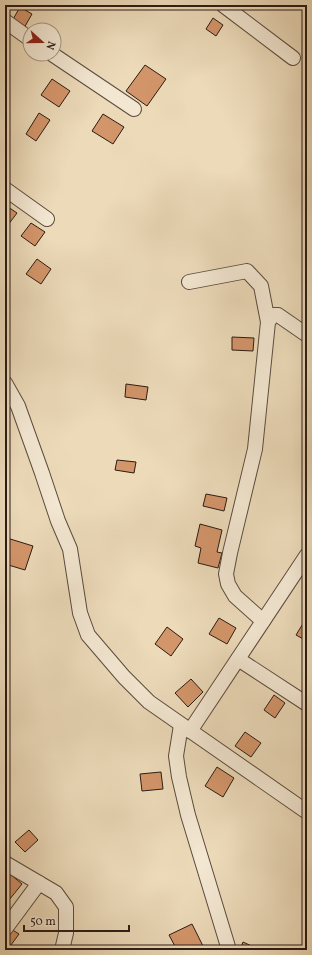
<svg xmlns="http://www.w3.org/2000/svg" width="312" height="955" font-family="Vollkorn,serif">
	<rect width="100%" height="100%" fill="#ecdab9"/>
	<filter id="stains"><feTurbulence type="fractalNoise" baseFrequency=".005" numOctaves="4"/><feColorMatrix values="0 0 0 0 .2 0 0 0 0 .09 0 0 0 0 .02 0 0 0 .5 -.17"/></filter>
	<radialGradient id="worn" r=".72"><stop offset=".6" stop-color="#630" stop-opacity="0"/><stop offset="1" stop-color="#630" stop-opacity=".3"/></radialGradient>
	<g fill="#d3956a" stroke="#2b1b15">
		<path d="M20,7L32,14L24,28L12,21Z"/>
		<path d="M213,18L223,25L216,36L206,29Z"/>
		<path d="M145,65L166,79L147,106L126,91Z"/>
		<path d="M52,79L70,91L59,107L41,95Z"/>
		<path d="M39,113L50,120L36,141L26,134Z"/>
		<path d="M103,114L124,127L113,144L92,131Z"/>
		<path d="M5,205L17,213L8,225L5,224Z"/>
		<path d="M31,223L45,232L35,246L21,236Z"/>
		<path d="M37,259L51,269L41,284L26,274Z"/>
		<path d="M232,337L254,338L253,351L232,350Z"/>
		<path d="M126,384L148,387L146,400L125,397Z"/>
		<path d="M117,460L136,462L134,473L115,470Z"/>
		<path d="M206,494L227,498L224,511L203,506Z"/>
		<path d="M200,524L222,530L217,552L222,553L218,568L198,563L201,548L195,546Z"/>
		<path d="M7,538L33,546L25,570L5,564V545Z"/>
		<path d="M307,617V641L296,635Z"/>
		<path d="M219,618L236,628L227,644L209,634Z"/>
		<path d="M167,627L183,639L171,656L155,644Z"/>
		<path d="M191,679L203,692L188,707L175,693Z"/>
		<path d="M274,695L285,703L275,718L264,710Z"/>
		<path d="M245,732L261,743L251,757L235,746Z"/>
		<path d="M217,767L234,778L223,797L205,786Z"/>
		<path d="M161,772L163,789L142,791L140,774Z"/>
		<path d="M29,830L38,840L25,852L15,842Z"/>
		<path d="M5,870L22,884L5,905Z"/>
		<path d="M192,924L203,946L195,950H177L169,935Z"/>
		<path d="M8,927L19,934L8,949L5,947V932Z"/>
		<path d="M243,942L260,950H240Z"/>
	</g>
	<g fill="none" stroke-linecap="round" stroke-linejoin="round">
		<defs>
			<g id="minor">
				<path d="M223,5L293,58"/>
				<path d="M5,21L30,39"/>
				<path d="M52,54L134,109"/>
				<path d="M5,189L47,219"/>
				<path d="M189,282L247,271L261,286L268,322"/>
				<path d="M5,383L18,406L42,473L58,521L70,549L80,613L88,635L124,677L149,702L307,812"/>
				<path d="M263,621L235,596L228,584L226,574L230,553L255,449L268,322L273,315H278L307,335"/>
				<path d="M238,659L307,704"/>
				<path d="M181,725L176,756L179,777L188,815L229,950"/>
				<path d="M190,731L307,555"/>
				<path d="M5,863L56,893L66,907V933L62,950"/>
				<path d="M5,929L39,883"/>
			</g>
		</defs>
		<use href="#minor" stroke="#5b4b3e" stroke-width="16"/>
		<use href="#minor" stroke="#f3e7d2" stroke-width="14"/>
	</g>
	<rect width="312" height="955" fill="none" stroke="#ecdab9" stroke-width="20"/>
	<rect x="6" y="6" width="300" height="943" fill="none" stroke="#2b1b15" stroke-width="2"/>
	<rect x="10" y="10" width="292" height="935" fill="none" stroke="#2b1b15"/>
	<g transform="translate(42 42) rotate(111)"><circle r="19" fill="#f3e7d2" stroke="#a39586"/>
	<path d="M0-3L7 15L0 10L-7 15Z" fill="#8f2418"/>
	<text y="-6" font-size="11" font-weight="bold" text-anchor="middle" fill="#2b1b15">N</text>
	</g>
	<path d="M24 925v6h105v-6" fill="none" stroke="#2b1b15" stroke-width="2"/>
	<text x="30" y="925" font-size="12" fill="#2b1b15" stroke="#f3e7d2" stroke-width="3" paint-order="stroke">50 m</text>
	<rect width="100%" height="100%" filter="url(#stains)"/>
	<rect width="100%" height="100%" fill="url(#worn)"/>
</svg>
